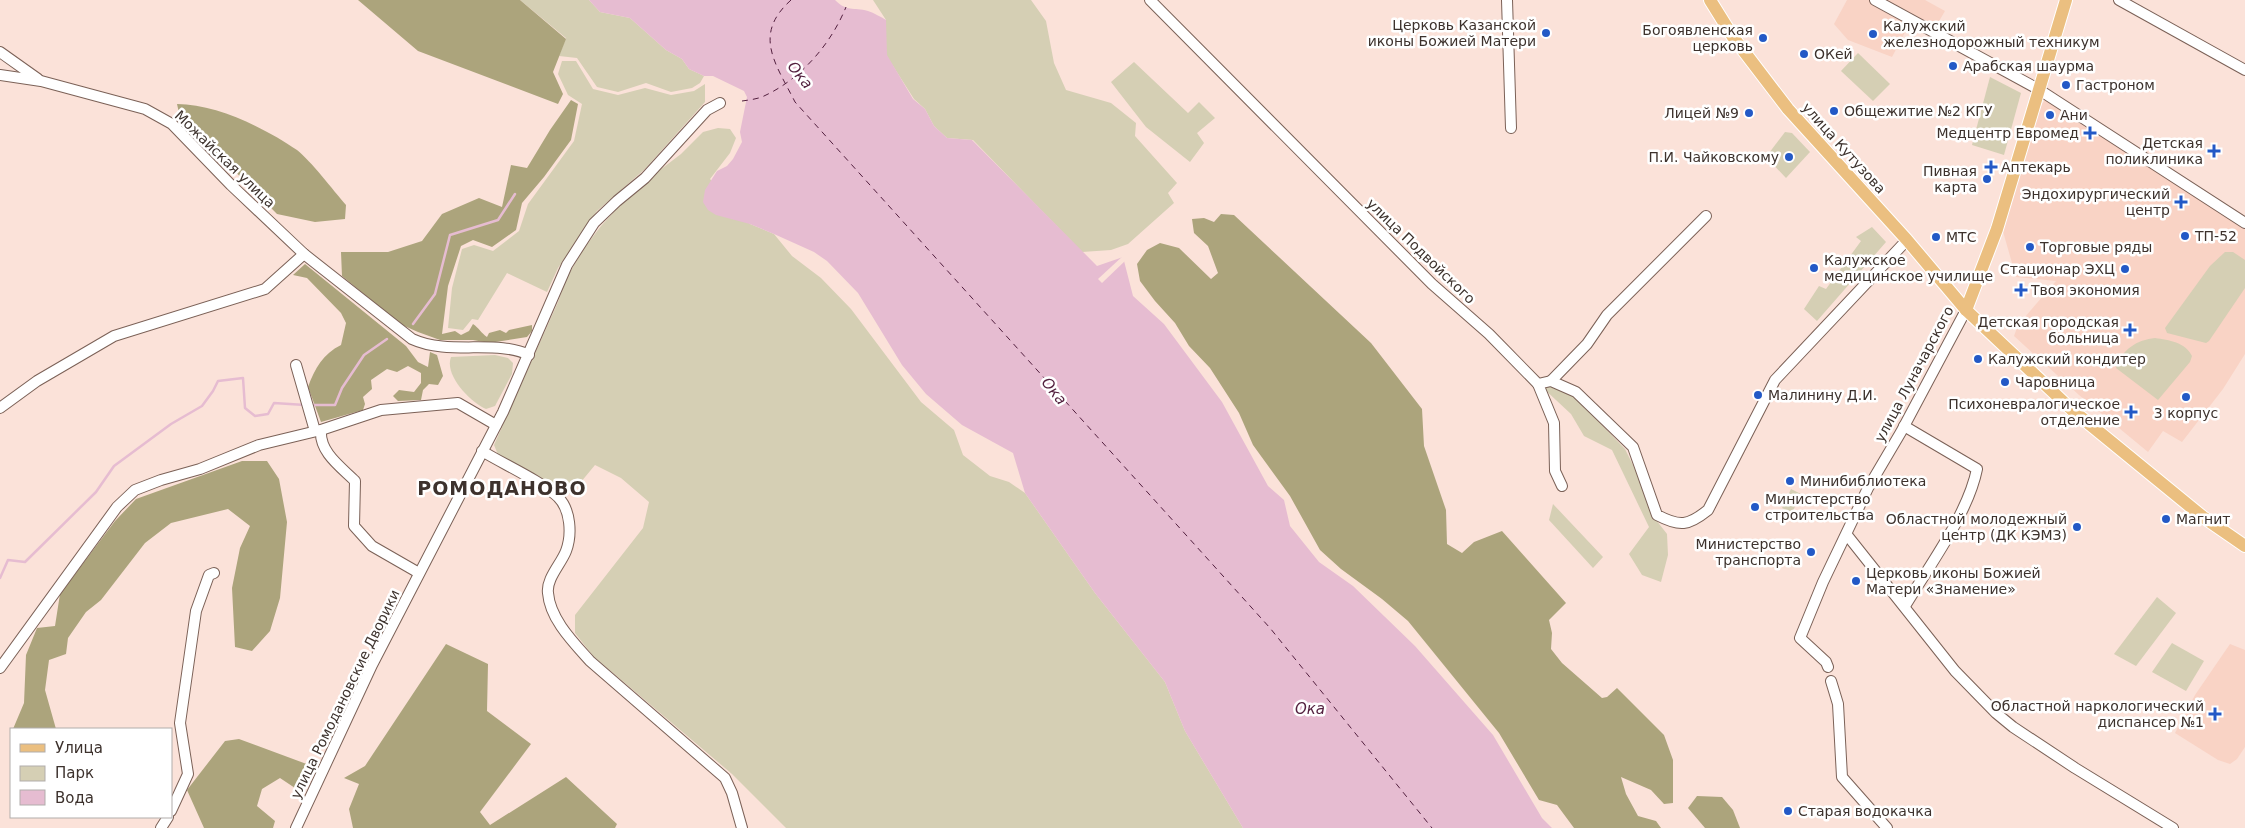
<svg xmlns="http://www.w3.org/2000/svg" width="2245" height="828" font-family="'DejaVu Sans',sans-serif">
	<rect width="100%" height="100%" fill="#fbe2d9"/>
	<g fill="#f9d3c5">
		<path d="M1847,0H1925L1945,11L1935,28L1913,17L1892,57L1848,40L1834,24Z"/>
		<path d="M2045,100L2055,103L2245,228V354L2223,389L2182,442L2163,431L2148,452L2079,395L2014,336L2018,325L2056,281L2016,277L2002,228L2040,107Z"/>
		<path d="M2230,644L2245,650V747L2237,759L2230,764L2218,760L2175,733L2195,695Z"/>
	</g>
	<g fill="#d5cfb4">
		<path d="M520,0H589L600,12L630,18L666,50L682,59L689,69L704,76L700,83L692,88L671,92L646,83L618,92L597,87L577,58L559,56L566,38Z"/>
		<path d="M873,0H1031L1046,21L1054,63L1066,90L1111,103L1136,123L1135,136L1177,183L1168,193L1174,203L1128,244L1111,250L1082,252L973,140L947,138L934,126L925,109L914,99L886,55V20Z"/>
		<path d="M1858,53L1890,84L1873,101L1841,71Z"/>
		<path d="M562,61H576L593,89L618,95L645,88L671,95L694,91L705,84V102L645,169L597,211L558,268L547,292L507,273L478,320L472,319L463,330L448,328L452,288L462,249L474,245L493,251L519,231L528,204L574,141L582,104L568,95L558,74Z"/>
		<path d="M1134,62L1188,113L1199,102L1215,118L1197,133L1204,143L1190,162L1146,127L1111,82Z"/>
		<path d="M1990,77L2021,93L2004,155L1972,145Z"/>
		<path d="M718,128L730,129L736,138L730,153L710,179L750,224L774,234L792,256L821,278L851,309L921,402L954,430L963,455L990,476L1009,482L1025,493L1095,593L1165,682L1185,731L1243,828H786L732,774L593,656L575,633V615L643,528L649,502L621,478L595,465L571,494L558,491L499,457L494,445L558,302L567,277L585,247L601,226L635,189L681,154L703,132Z"/>
		<path d="M1785,132L1792,133L1810,152L1786,178L1766,157Z"/>
		<path d="M1872,227L1886,242L1817,321L1804,309L1819,286L1826,289L1861,241L1856,237Z"/>
		<path d="M2225,252H2233L2245,260V288L2209,341L2206,343L2167,333L2165,328L2210,266Z"/>
		<path d="M2155,338C2169,340 2185,342 2192,356L2190,362L2158,400L2116,368C2122,349 2137,340 2155,338Z"/>
		<path d="M495,355L508,358L513,363L512,374L495,406L486,409C470,402 444,375 451,357Z"/>
		<path d="M1551,385L1573,395L1625,449L1637,473L1653,516L1667,534L1668,555L1661,582L1642,575L1629,554L1649,527L1612,450L1584,436L1571,414L1542,387Z"/>
		<path d="M1791,489L1801,494L1792,513L1782,508Z"/>
		<path d="M1553,504L1603,557L1593,568L1549,520Z"/>
		<path d="M2157,597L2176,613L2136,666L2114,654Z"/>
		<path d="M2172,643L2204,661L2186,691L2152,672Z"/>
	</g>
	<g fill="#aca47c">
		<path d="M358,0H520L566,39L553,72L563,94L558,104L418,51Z"/>
		<path d="M571,100L578,104L571,140L544,177L522,203L516,230L492,247L473,240L461,246L448,286L442,334L455,331L461,335L469,331L473,324C479,328 481,333 487,337L489,333L500,330L506,333L509,330L532,325V331L527,337L489,343L473,340H440L418,332L400,324L342,276L341,252H388L422,241L442,214L479,198L502,207L511,165L527,168L550,130Z"/>
		<path d="M177,104C216,104 265,128 297,150C311,161 333,190 346,205L345,219L315,222L277,214L214,150L181,122Z"/>
		<path d="M1221,214L1234,215L1371,343L1422,409L1424,446L1446,510L1447,544L1462,553L1474,542L1502,531L1566,603L1549,620L1552,633L1551,649L1562,663L1602,698L1607,697L1617,688L1664,735L1673,760V803L1664,804L1651,790L1621,777L1626,794L1638,816L1656,821L1661,828H1574L1557,805L1539,800L1499,733L1408,621L1382,599L1341,569L1320,550L1290,496L1253,445L1239,413L1210,368L1189,346L1175,323L1155,301L1140,281L1137,264L1147,250L1160,243L1179,248L1211,279L1218,273L1208,246L1194,233L1192,219L1204,218L1214,222Z"/>
		<path d="M305,264L406,346L418,362L428,367L430,352L437,355L443,376L438,385L429,384L423,390L421,400L398,401L393,396L399,390L414,392L421,383V373L408,366L397,372L387,369L371,380L372,389L363,397L365,404L363,410L321,422L308,387C315,368 323,354 341,345L346,323L341,313L307,278L293,275Z"/>
		<path d="M242,461H267L279,479L287,522L280,598L270,631L252,651L235,647L232,588L240,548L250,526L228,509L171,523L145,543L101,600L86,612L68,638L66,654L49,660L45,690L56,729H13L24,703L26,655L37,628L55,626L60,594L115,521L136,499Z"/>
		<path d="M446,644L488,664L487,711L531,744L480,812L490,825L566,777L617,824L615,828H353L349,809L359,784L344,778L365,766Z"/>
		<path d="M239,739L312,766L307,784L295,788L280,778L262,789L257,806L275,821L273,828H204L187,790L225,741Z"/>
		<path d="M1697,796L1722,797L1733,810L1740,828H1705L1688,808Z"/>
	</g>
	<path fill="#e6bcd1" d="M589,0H835C847,12 853,7 868,11C874,13 881,17 886,20L887,55L913,99L925,109L934,126L947,138L972,140L1097,266L1123,257L1133,296L1164,324L1222,402L1268,486L1284,500L1290,526L1319,562L1353,586L1415,646L1493,735L1542,818L1552,828H1243L1185,731L1165,682L1095,593L1025,493L1013,453L962,425L926,394L902,365L858,293L827,261L814,252L774,234L750,224L716,215L708,210L703,202L705,190L717,171L727,166L733,159L742,142L740,132L747,97L744,91L713,76H704L689,69L682,59L666,50L630,18L600,12Z"/>
	<path fill="#fbe2d9" d="M1124,255L1126,260L1102,283L1098,279Z"/>
	<g fill="none" stroke-linecap="round" stroke-linejoin="round">
		<g stroke="#e6bcd1" stroke-width="2.5">
			<path d="M413,324L435,294L450,235L498,220L515,194"/>
			<path d="M310,405H335L342,388L364,355L387,339"/>
			<path d="M0,578L8,560L25,562L96,492L114,466L171,424L202,406L213,391L218,381L243,378L245,408L255,416L268,414L274,403L305,405"/>
		</g>
		<g stroke="#521f3e" stroke-width="1" stroke-dasharray="6 5" stroke-linecap="butt">
			<path d="M791,0C752,35 776,64 795,102L1270,628L1432,828"/>
			<path d="M742,101C749,100 758,99 764,96C801,79 831,44 846,7"/>
		</g>
		<defs>
			<g id="minor">
				<path d="M1150,0L1432,284L1489,334L1538,384L1551,381L1576,392L1633,447L1657,515C1680,527 1688,526 1708,510L1775,380L1907,240"/>
				<path d="M1507,0L1511,128"/>
				<path d="M1875,0L2038,89L2245,223"/>
				<path d="M2119,0L2245,70"/>
				<path d="M0,52L38,79"/>
				<path d="M0,75L41,81L145,109L172,124L231,185L304,254L412,339C449,356 497,339 529,355"/>
				<path d="M296,365L315,431"/>
				<path d="M1551,381L1587,344L1607,315L1706,216"/>
				<path d="M1538,384L1554,423L1555,471L1562,486"/>
				<path d="M0,408L37,381L114,336L265,289L304,254"/>
				<path d="M1904,426L1977,469C1968,514 1929,566 1905,606"/>
				<path d="M321,430C319,452 341,467 355,481L354,526L372,546L419,573"/>
				<path d="M482,451C503,464 541,481 558,497C571,510 572,535 566,551C561,564 546,579 548,593C550,619 573,642 590,661L725,778L732,793L742,828"/>
				<path d="M1847,535L1955,671L1996,713L2013,727L2075,768L2173,828"/>
				<path d="M1828,667L1826,662L1800,638L1823,582L1868,488L1901,432L1966,310"/>
				<path d="M0,668L117,507L135,490L161,480L200,469L259,445L321,430L381,410L458,403L496,425"/>
				<path d="M1831,681L1838,704L1842,777L1887,828"/>
				<path d="M171,811L188,774L180,723L196,611L209,575L214,573"/>
				<path d="M161,828L168,817"/>
				<path d="M296,828L372,665L503,412L567,265L594,223L617,201L645,178L707,110L720,103"/>
			</g>
			<g id="major">
				<path d="M1710,0L1733,37L1788,109L1907,240L1966,310L2071,409L2203,517L2245,546"/>
				<path d="M1966,310L1997,229L2066,0"/>
			</g>
		</defs>
		<use href="#minor" stroke="#7b6157" stroke-width="12"/>
		<use href="#major" stroke="#fff" stroke-width="14"/>
		<use href="#minor" stroke="#fff" stroke-width="10"/>
		<use href="#major" stroke="#ebbf80" stroke-width="12"/>
	</g>
	<g fill="#2359c6" stroke="#fff" stroke-width="2">
		<circle cx="1546" cy="33" r="5"/>
		<circle cx="1873" cy="34" r="5"/>
		<circle cx="1763" cy="38" r="5"/>
		<circle cx="1804" cy="54" r="5"/>
		<circle cx="1953" cy="66" r="5"/>
		<circle cx="2066" cy="85" r="5"/>
		<circle cx="1834" cy="111" r="5"/>
		<circle cx="1749" cy="113" r="5"/>
		<circle cx="2050" cy="115" r="5"/>
		<path d="M2087.5 125.5h5v5h5v5h-5v5h-5v-5h-5v-5h5z"/>
		<path d="M2211.5 143.5h5v5h5v5h-5v5h-5v-5h-5v-5h5z"/>
		<circle cx="1789" cy="157" r="5"/>
		<path d="M1988.5 159.5h5v5h5v5h-5v5h-5v-5h-5v-5h5z"/>
		<circle cx="1987" cy="179" r="5"/>
		<path d="M2178.5 194.5h5v5h5v5h-5v5h-5v-5h-5v-5h5z"/>
		<circle cx="2185" cy="236" r="5"/>
		<circle cx="1936" cy="237" r="5"/>
		<circle cx="2030" cy="247" r="5"/>
		<circle cx="1814" cy="268" r="5"/>
		<circle cx="2125" cy="269" r="5"/>
		<path d="M2018.5 282.5h5v5h5v5h-5v5h-5v-5h-5v-5h5z"/>
		<path d="M2127.5 322.5h5v5h5v5h-5v5h-5v-5h-5v-5h5z"/>
		<circle cx="1978" cy="359" r="5"/>
		<circle cx="2005" cy="382" r="5"/>
		<circle cx="1758" cy="395" r="5"/>
		<circle cx="2186" cy="397" r="5"/>
		<path d="M2128.5 404.5h5v5h5v5h-5v5h-5v-5h-5v-5h5z"/>
		<circle cx="1790" cy="481" r="5"/>
		<circle cx="1755" cy="507" r="5"/>
		<circle cx="2166" cy="519" r="5"/>
		<circle cx="2077" cy="527" r="5"/>
		<circle cx="1811" cy="552" r="5"/>
		<circle cx="1856" cy="581" r="5"/>
		<path d="M2212.5 706.5h5v5h5v5h-5v5h-5v-5h-5v-5h5z"/>
		<circle cx="1788" cy="811" r="5"/>
	</g>
	<g text-anchor="middle" stroke-width="5" stroke-linejoin="round" paint-order="stroke">
		<g font-size="14" fill="#3d322d" stroke="#fff" text-anchor="start">
			<text x="1536" y="30" text-anchor="end">Церковь Казанской<tspan x="1536" dy="16">иконы Божией Матери</tspan></text>
			<text x="1883" y="31">Калужский<tspan x="1883" dy="16">железнодорожный техникум</tspan></text>
			<text x="1753" y="35" text-anchor="end">Богоявленская<tspan x="1753" dy="16">церковь</tspan></text>
			<text x="1814" y="59">ОКей</text>
			<text x="1963" y="71">Арабская шаурма</text>
			<text x="2076" y="90">Гастроном</text>
			<text x="1844" y="116">Общежитие №2 КГУ</text>
			<text x="1739" y="118" text-anchor="end">Лицей №9</text>
			<text x="2060" y="120">Ани</text>
			<text x="2079" y="138" text-anchor="end">Медцентр Евромед</text>
			<text x="2203" y="148" text-anchor="end">Детская<tspan x="2203" dy="16">поликлиника</tspan></text>
			<text x="1779" y="162" text-anchor="end">П.И. Чайковскому</text>
			<text x="2001" y="172">Аптекарь</text>
			<text x="1977" y="176" text-anchor="end">Пивная<tspan x="1977" dy="16">карта</tspan></text>
			<text x="2170" y="199" text-anchor="end">Эндохирургический<tspan x="2170" dy="16">центр</tspan></text>
			<text x="2195" y="241">ТП-52</text>
			<text x="1946" y="242">МТС</text>
			<text x="2040" y="252">Торговые ряды</text>
			<text x="1824" y="265">Калужское<tspan x="1824" dy="16">медицинское училище</tspan></text>
			<text x="2115" y="274" text-anchor="end">Стационар ЭХЦ</text>
			<text x="2031" y="295">Твоя экономия</text>
			<text x="2119" y="327" text-anchor="end">Детская городская<tspan x="2119" dy="16">больница</tspan></text>
			<text x="1988" y="364">Калужский кондитер</text>
			<text x="2015" y="387">Чаровница</text>
			<text x="1768" y="400">Малинину Д.И.</text>
			<text x="2120" y="409" text-anchor="end">Психоневралогическое<tspan x="2120" dy="16">отделение</tspan></text>
			<text x="2186" y="418" text-anchor="middle">3 корпус</text>
			<text x="1800" y="486">Минибиблиотека</text>
			<text x="1765" y="504">Министерство<tspan x="1765" dy="16">строительства</tspan></text>
			<text x="2067" y="524" text-anchor="end">Областной молодежный<tspan x="2067" dy="16">центр (ДК КЭМЗ)</tspan></text>
			<text x="2176" y="524">Магнит</text>
			<text x="1801" y="549" text-anchor="end">Министерство<tspan x="1801" dy="16">транспорта</tspan></text>
			<text x="1866" y="578">Церковь иконы Божией<tspan x="1866" dy="16">Матери «Знамение»</tspan></text>
			<text x="2204" y="711" text-anchor="end">Областной наркологический<tspan x="2204" dy="16">диспансер №1</tspan></text>
			<text x="1798" y="816">Старая водокачка</text>
		</g>
		<g font-size="14" fill="#3d322d" stroke="#fff">
			<text transform="translate(1844 148) rotate(48)" y="5">улица Кутузова</text>
			<text transform="translate(225 159) rotate(44)" y="5">Можайская улица</text>
			<text transform="translate(1421 251) rotate(44)" y="5">улица Подвойского</text>
			<text transform="translate(1914 374) rotate(-62)" y="5">улица Луначарского</text>
			<text transform="translate(345 694) rotate(-64)" y="5">улица Ромодановские Дворики</text>
		</g>
		<g font-size="15" font-style="italic" fill="#521f3e" stroke="#fff">
			<text transform="translate(800 75) rotate(51)" y="5">Ока</text>
			<text transform="translate(1054 391) rotate(51)" y="5">Ока</text>
			<text x="1310" y="714">Ока</text>
		</g>
		<g font-size="19" font-weight="bold" letter-spacing="1" fill="#3d322d" stroke="#fff">
			<text x="502" y="495">РОМОДАНОВО</text>
		</g>
	</g>
	<rect x="10" y="728" width="162" height="90" fill="#ffffff" stroke="#b1adab"/>
	<rect x="20" y="744" width="25" height="8" fill="#ebbf80" stroke="#b1adab"/>
	<text x="55" y="753" font-size="15" fill="#3d322d">Улица</text>
	<rect x="20" y="766" width="25" height="15" fill="#d5cfb4" stroke="#b1adab"/>
	<text x="55" y="778" font-size="15" fill="#3d322d">Парк</text>
	<rect x="20" y="790" width="25" height="15" fill="#e6bcd1" stroke="#b1adab"/>
	<text x="55" y="803" font-size="15" fill="#3d322d">Вода</text>
</svg>
